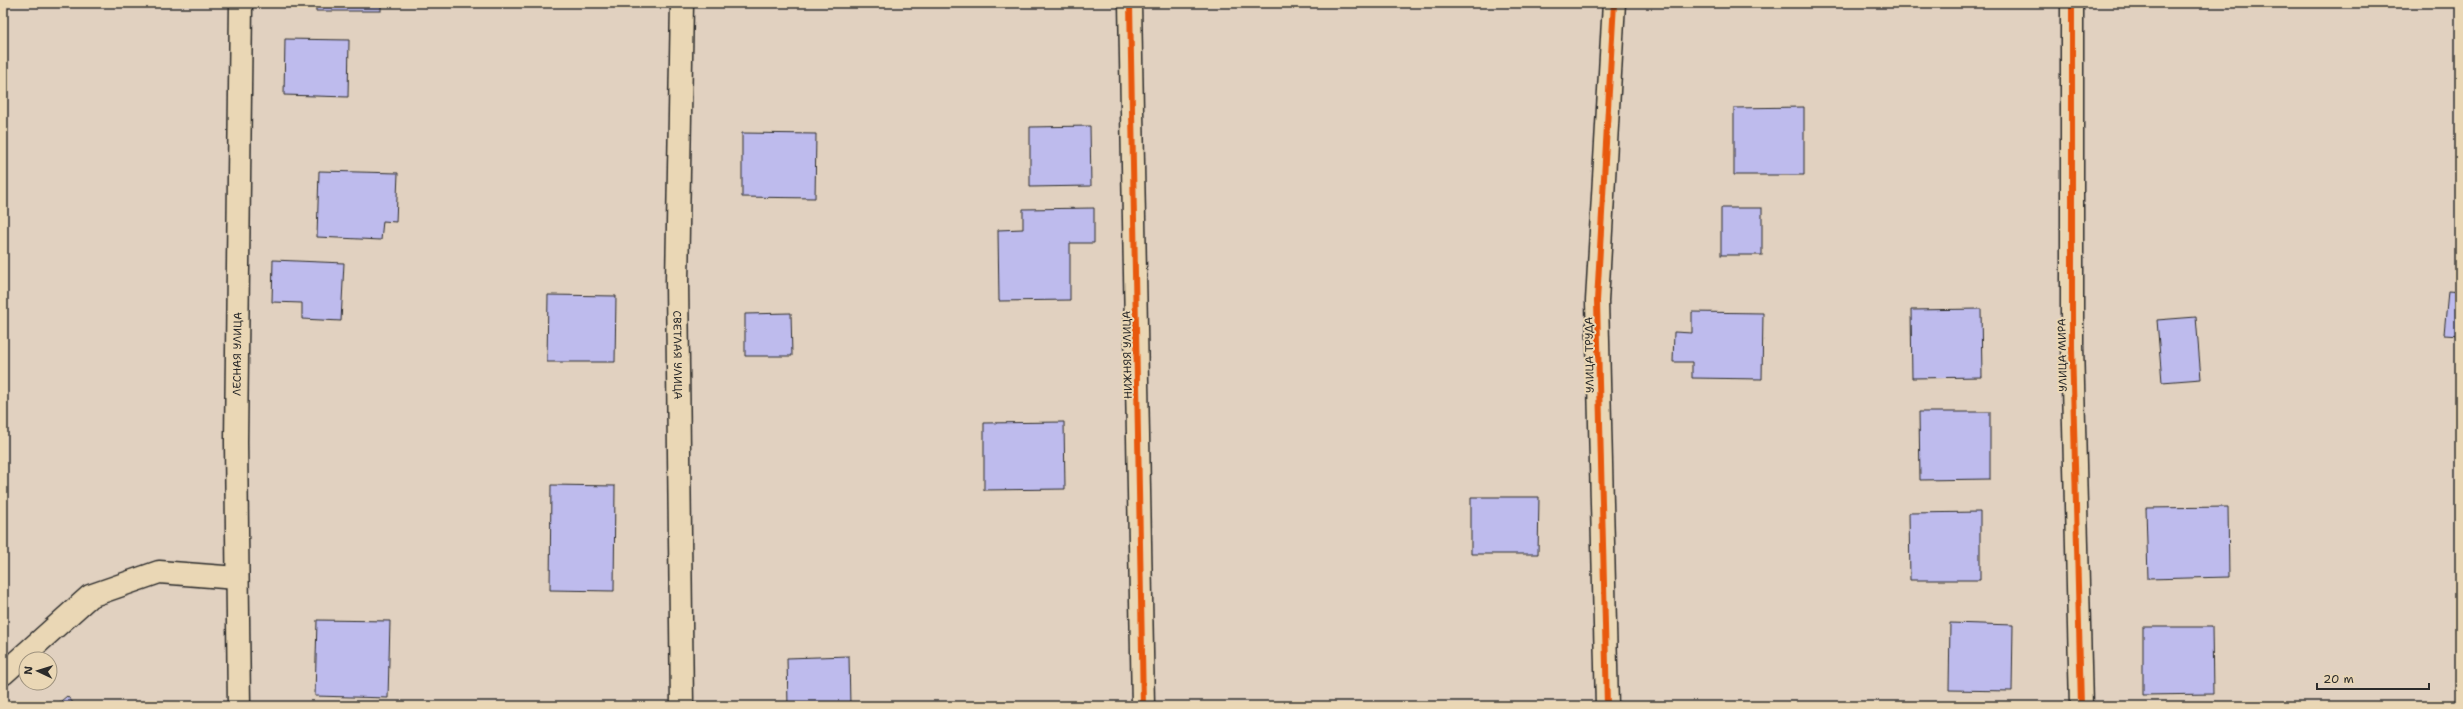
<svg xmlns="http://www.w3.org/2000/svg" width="2463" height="709" font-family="'Shantell Sans',sans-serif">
	<rect width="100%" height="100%" fill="#e1d1c0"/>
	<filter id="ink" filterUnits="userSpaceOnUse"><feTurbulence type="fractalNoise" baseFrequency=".025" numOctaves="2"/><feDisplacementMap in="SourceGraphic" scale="8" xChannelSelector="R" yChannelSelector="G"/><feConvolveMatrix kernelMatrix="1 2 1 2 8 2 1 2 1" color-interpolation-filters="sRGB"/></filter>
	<g filter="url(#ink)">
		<g fill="#bebbed" stroke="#2b2b2b">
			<rect x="316" y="3" width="65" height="8"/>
			<path d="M285,39L349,40L348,97L284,95Z"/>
			<path d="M1804,107V175H1734V108Z"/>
			<path d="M1090,126L1091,186L1030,187V127Z"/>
			<path d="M742,133L816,134L815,198L742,197Z"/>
			<path d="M319,171L398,173L396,222L383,221L381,240L317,237Z"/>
			<path d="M1094,208V243H1070V300L999,301L998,230L1023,229V209Z"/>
			<rect x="1721" y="208" width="41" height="47"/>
			<path d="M273,260L344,263L341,321L302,319V303L272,302Z"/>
			<path d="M2448,291L2460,292V335L2444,334Z"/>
			<path d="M548,295L616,296L615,362H547Z"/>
			<path d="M1981,309L1982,377L1912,378L1911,310Z"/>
			<path d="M1692,312L1763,313L1762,379L1692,378V362H1673L1674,332L1692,333Z"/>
			<path d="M791,313L792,356H745V314Z"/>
			<path d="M2196,317L2201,379L2162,382L2157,320Z"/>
			<path d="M1919,412H1990V479L1920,480Z"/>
			<path d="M1064,422L1065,489L984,490V423Z"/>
			<path d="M551,485L615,486L614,591L550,590Z"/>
			<path d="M1471,497H1539L1538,554H1471Z"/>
			<path d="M2228,507L2229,577L2148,579L2146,508Z"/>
			<path d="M1980,512V580H1910L1909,513Z"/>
			<path d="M317,620L390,621L388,698L315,696Z"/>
			<path d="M1950,623L2013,625L2012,691L1949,690Z"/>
			<path d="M2143,627H2212L2213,694L2143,695Z"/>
			<path d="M849,656L850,706H788L787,658Z"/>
			<path d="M67,696L76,706H55Z"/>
		</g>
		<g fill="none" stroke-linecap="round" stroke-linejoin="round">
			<defs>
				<g id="minor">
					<path id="s1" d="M682,3L677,282L682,706"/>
					<path d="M1130,3L1143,706"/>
					<path d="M2072,3V345L2081,706"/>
					<path d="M3,674L90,596L159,572L237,578"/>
					<path id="s2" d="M239,706L236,442L241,3"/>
					<path d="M1607,706L1597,301L1614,3"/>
				</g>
			</defs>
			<use href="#minor" stroke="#2b2b2b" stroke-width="25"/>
			<use href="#minor" stroke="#ead7b5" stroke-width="22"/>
			<defs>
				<g id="cycleway">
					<path d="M1130,3L1143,706"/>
					<path d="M2072,3V345L2081,706"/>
					<path d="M1607,706L1597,301L1614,3"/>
				</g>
			</defs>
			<use href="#cycleway" stroke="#ead7b5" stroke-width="8"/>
			<use href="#cycleway" stroke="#e8590c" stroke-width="6"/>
		</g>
	</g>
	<g text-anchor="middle" stroke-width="4" stroke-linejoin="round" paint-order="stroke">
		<g font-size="11" fill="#2b2b2b" stroke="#ead7b5">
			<text dy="4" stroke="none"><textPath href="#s1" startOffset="352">СВЕТЛАЯ УЛИЦА</textPath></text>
			<text dy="4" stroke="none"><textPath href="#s2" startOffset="352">ЛЕСНАЯ УЛИЦА</textPath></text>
			<text transform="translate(1127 355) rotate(-91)" y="4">НИЖНЯЯ УЛИЦА</text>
			<text transform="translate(1589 355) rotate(-91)" y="4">УЛИЦА ТРУДА</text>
			<text transform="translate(2062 355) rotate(-91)" y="4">УЛИЦА МИРА</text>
		</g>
	</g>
	<rect width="2463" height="709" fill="none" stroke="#ead7b5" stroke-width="16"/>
	<rect x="8" y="8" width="2447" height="693" fill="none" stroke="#2b2b2b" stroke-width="1.5" filter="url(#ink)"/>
	<g transform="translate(38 671) rotate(274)"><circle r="19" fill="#ead7b5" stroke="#9e927e"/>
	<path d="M0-3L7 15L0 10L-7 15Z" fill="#2b2b2b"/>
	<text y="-6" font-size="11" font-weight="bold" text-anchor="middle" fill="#2b2b2b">N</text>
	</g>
	<path d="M2317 683v6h112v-6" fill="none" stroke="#2b2b2b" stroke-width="2"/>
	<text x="2323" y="683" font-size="12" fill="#2b2b2b" stroke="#ead7b5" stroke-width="3" paint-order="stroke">20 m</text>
</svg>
